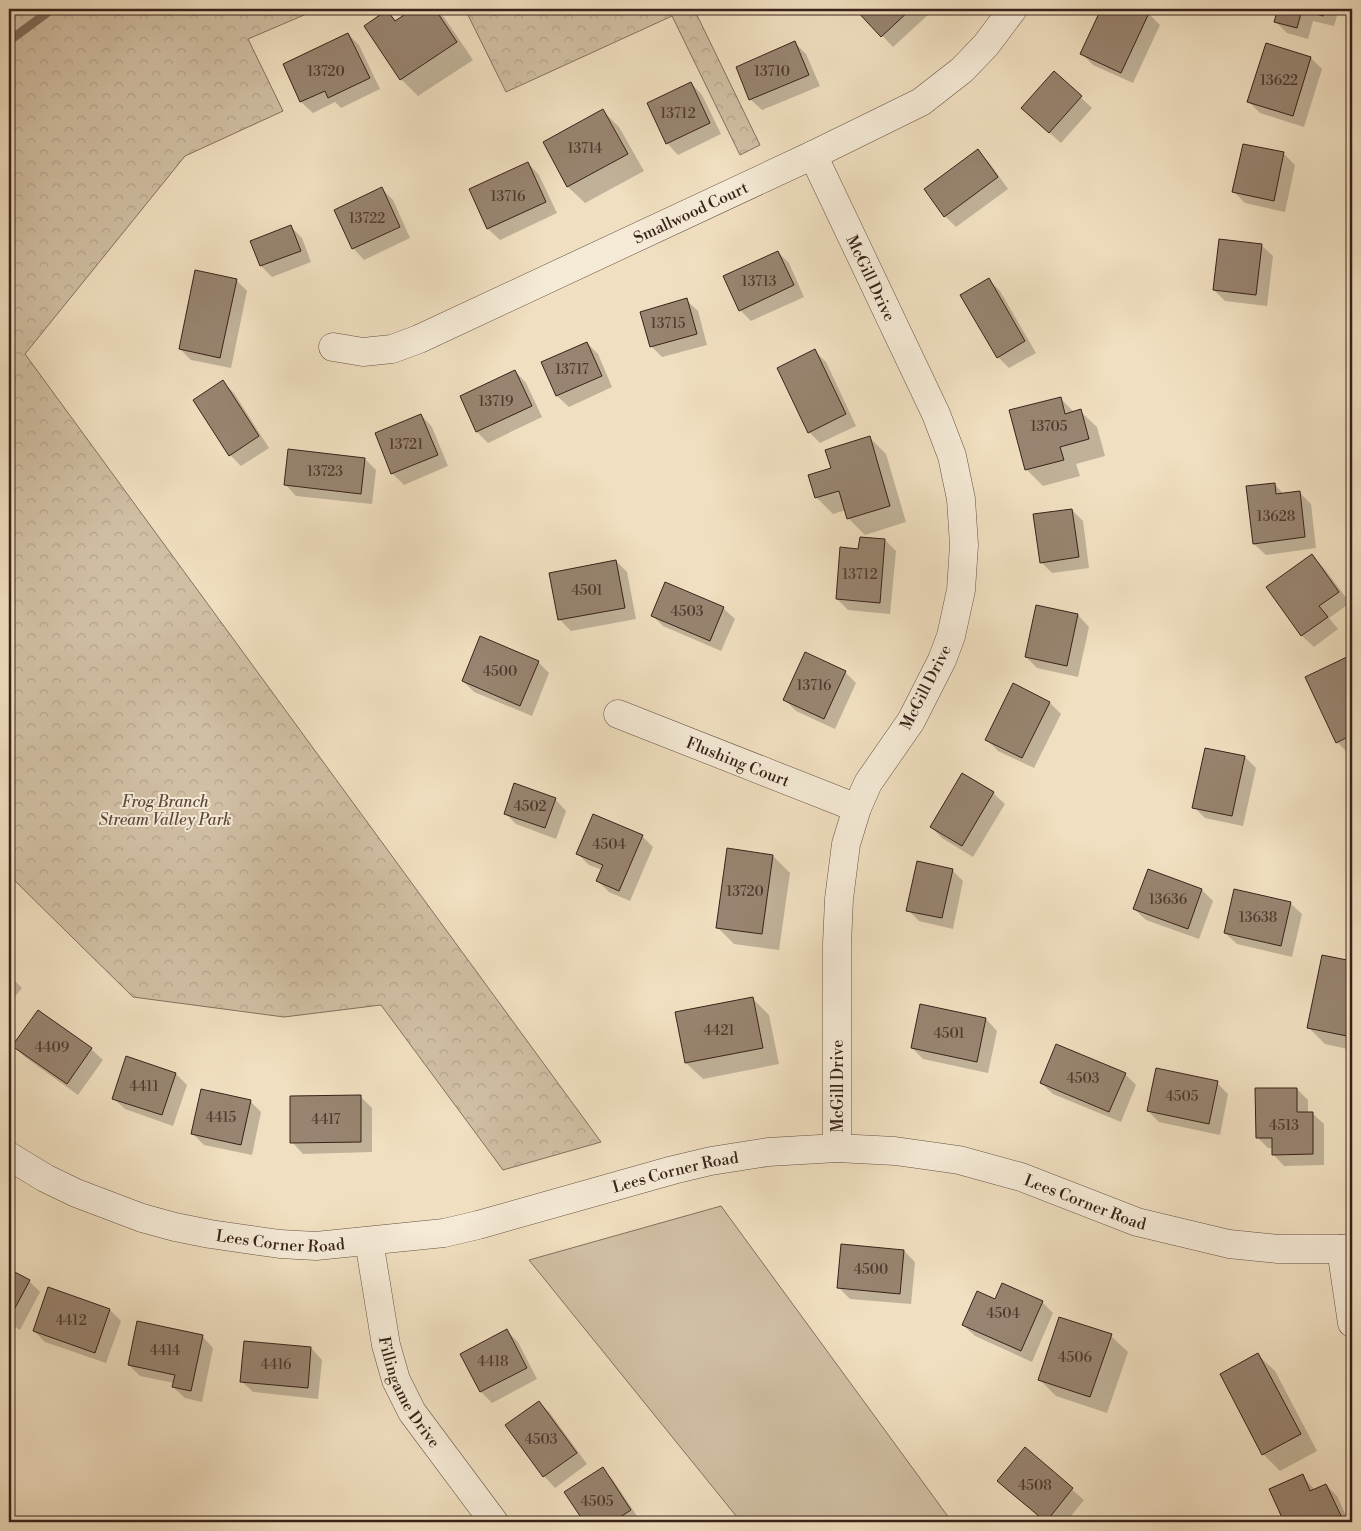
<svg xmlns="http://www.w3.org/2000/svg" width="1361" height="1531" font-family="'Libre Bodoni',serif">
	<defs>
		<pattern id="park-crowns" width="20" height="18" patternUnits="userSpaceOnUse" patternTransform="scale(1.25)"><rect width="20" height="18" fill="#d1bfa4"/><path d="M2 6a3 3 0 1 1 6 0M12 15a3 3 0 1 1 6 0" fill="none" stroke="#b4a48d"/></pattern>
	</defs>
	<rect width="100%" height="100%" fill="#f0dfc0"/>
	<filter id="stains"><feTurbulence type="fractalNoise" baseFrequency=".004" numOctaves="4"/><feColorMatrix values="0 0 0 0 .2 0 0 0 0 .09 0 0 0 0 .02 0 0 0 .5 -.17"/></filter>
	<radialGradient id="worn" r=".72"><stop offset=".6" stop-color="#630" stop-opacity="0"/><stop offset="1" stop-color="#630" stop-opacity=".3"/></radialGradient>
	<path fill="#d1bfa4" stroke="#84705e" d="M721,1206L952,1522H741L529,1260Z"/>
	<g fill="url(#park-crowns)" stroke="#84705e">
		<path d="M9,9H318L248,39L283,111L185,156L25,354L601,1142L503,1170L381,1005L284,1017L133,997L9,875Z"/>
		<path d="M465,9H694L760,145L740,155L672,16L506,92Z"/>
	</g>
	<g fill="#0003">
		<path d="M415,9H436L444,17L473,60L418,96L401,79L365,26L387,12L397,21Z"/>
		<path d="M857,9H924L929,14L893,47Z"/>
		<path d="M1103,9H1138L1149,14L1160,25L1133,83L1093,65L1082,54Z"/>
		<path d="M1279,9H1339L1334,26L1313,21L1308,39L1287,33L1276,22Z"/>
		<path d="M348,34L359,45L380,89L341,108L335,102L313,113L301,102L284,64Z"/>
		<path d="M795,43L806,54L820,86L762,110L750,99Z"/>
		<path d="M1311,58L1322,69L1304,127L1260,113L1249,102Z"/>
		<path d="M1054,73L1092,108L1061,143L1034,119Z"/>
		<path d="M691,83L702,95L721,134L678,155L667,143Z"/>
		<path d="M602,110L619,127L644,171L585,203L568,187L544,142Z"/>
		<path d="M977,151L989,162L1008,189L956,227L945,216Z"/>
		<path d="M1284,154L1295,165L1285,212L1245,203L1234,192Z"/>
		<path d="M528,163L539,175L557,213L500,240L488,229L471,190Z"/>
		<path d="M382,189L393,200L410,238L364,260L353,248L336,210Z"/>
		<path d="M291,227L302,238L311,262L272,277L261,266Z"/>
		<path d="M1261,245L1273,256L1267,306L1225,301L1214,290Z"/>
		<path d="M778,252L789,263L804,297L751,321L740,310Z"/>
		<path d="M236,280L247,291L231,368L191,360L180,349Z"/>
		<path d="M989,280L1000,291L1036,353L1009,368L998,357Z"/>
		<path d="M686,300L698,311L707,345L662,357L651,346Z"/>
		<path d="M587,343L598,354L612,387L569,407L557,396L543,362Z"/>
		<path d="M815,351L826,362L856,426L820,443L809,432Z"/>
		<path d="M515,371L526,383L542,417L488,443L477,432L461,397Z"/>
		<path d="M223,382L234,393L269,448L241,466L230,455Z"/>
		<path d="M1060,398L1074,412L1080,411L1097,427L1105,456L1076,464L1080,476L1043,486L1026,469Z"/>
		<path d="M421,415L432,427L448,466L404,485L392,473Z"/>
		<path d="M869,437L886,454L906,522L865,535L848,518L846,510L833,514L816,497L833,469Z"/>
		<path d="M365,459L376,470L372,504L296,496L285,484Z"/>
		<path d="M1274,484L1285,495L1300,493L1311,504L1316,548L1266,555L1254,544Z"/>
		<path d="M1072,510L1083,521L1089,568L1052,573L1041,562Z"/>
		<path d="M885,540L896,551L890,614L848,610L837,599L860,550Z"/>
		<path d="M1312,555L1323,567L1350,603L1329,618L1338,629L1314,647L1302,636L1268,587Z"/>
		<path d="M616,561L627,572L636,619L571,631L560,620L551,574Z"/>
		<path d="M1037,607L1078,615L1089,627L1078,677L1037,668L1026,657Z"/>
		<path d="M723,608L735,619L721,651L663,626L652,615Z"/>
		<path d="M1349,657L1352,660V757L1337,742Z"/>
		<path d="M538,662L549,673L532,716L474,692L463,681Z"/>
		<path d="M845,672L856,683L835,729L796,711L785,700Z"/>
		<path d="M1050,703L1061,714L1034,768L998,751L987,740Z"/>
		<path d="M1245,757L1256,768L1243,826L1205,818L1194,807Z"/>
		<path d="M993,793L1005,804L973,857L942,838L931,827Z"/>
		<path d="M555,799L566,811L556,839L516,824L505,813Z"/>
		<path d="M642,836L653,847L630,901L609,892L598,881L602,870L589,865L578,854Z"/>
		<path d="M773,856L790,873L779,950L734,944L717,927Z"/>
		<path d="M952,870L963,881L953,929L919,921L908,910Z"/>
		<path d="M1202,890L1213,901L1199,939L1146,920L1134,909Z"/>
		<path d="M1290,903L1302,914L1292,957L1237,944L1225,933Z"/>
		<path d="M1323,956L1352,962V1050L1325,1044L1308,1027Z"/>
		<path d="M9,975L22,988L9,1004Z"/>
		<path d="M752,998L769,1015L779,1064L703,1079L686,1063Z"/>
		<path d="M921,1006L986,1019L997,1031L988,1073L923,1059L912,1048Z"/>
		<path d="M39,1012L91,1049L103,1060L78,1095L25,1057L14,1046Z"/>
		<path d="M176,1074L187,1085L173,1126L125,1109L113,1098Z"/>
		<path d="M1125,1074L1136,1085L1121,1122L1053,1094L1041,1083Z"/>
		<path d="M1217,1083L1228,1094L1220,1135L1159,1122L1148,1111Z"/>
		<path d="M1297,1089L1308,1100V1113H1312L1324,1124V1165L1284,1166L1273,1154V1148H1268L1257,1137Z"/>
		<path d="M360,1096L372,1108V1152L303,1154L292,1142Z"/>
		<path d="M250,1101L261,1112L252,1155L204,1145L193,1134Z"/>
		<path d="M904,1251L915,1262L911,1304L850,1299L838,1287Z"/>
		<path d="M9,1271L29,1281L40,1292L20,1330L9,1323Z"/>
		<path d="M48,1289L110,1310L121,1321L106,1363L45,1342L34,1331Z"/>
		<path d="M995,1301L1042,1302L1053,1313L1032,1362L975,1336L963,1325Z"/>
		<path d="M506,1330L518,1342L537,1379L492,1403L481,1392L462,1354Z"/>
		<path d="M202,1336L213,1348L202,1402L185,1398L173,1387L174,1383L140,1376L129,1365Z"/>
		<path d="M1111,1336L1128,1352L1107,1413L1056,1396L1039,1379Z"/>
		<path d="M245,1342L311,1348L322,1360L318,1399L253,1392L241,1381Z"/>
		<path d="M1258,1355L1275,1371L1317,1451L1280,1471L1263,1454Z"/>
		<path d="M539,1402L550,1413L587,1464L555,1488L544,1476L507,1425Z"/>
		<path d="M1025,1449L1084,1500L1066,1522H1046L1009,1492L998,1481Z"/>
		<path d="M602,1469L613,1480L641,1522H585L566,1492Z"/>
		<path d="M1302,1476L1315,1490L1326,1485L1337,1496L1349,1522H1285L1271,1490Z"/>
	</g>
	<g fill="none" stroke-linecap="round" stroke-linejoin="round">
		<path stroke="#816d5b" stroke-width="9" d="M9,41L52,9"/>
	</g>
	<g fill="#988470" stroke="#382219">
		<path d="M413,9H435L457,42L400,80L364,26L387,10L395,21Z"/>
		<path d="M855,9H911L881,37Z"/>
		<path d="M1101,9H1141L1149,13L1121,73L1080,54Z"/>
		<path d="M1278,9H1325L1323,16L1302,10L1297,28L1274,22Z"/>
		<path d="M348,33L370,78L328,98L325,91L300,102L283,64Z"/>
		<path d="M795,41L809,75L749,100L736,67Z"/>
		<path d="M1266,43L1311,57L1293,116L1247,102Z"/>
		<path d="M1054,71L1082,96L1049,133L1021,108Z"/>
		<path d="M691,82L710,123L666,144L647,103Z"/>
		<path d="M603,109L628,154L567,187L543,142Z"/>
		<path d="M1243,144L1284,152L1274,201L1232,192Z"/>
		<path d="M978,149L998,177L944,217L924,189Z"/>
		<path d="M528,162L546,202L487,229L469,189Z"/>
		<path d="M382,187L400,227L352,249L334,210Z"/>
		<path d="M291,225L301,251L260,266L250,241Z"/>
		<path d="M1219,239L1262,244L1256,295L1213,290Z"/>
		<path d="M778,251L794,285L739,311L723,276Z"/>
		<path d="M195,270L237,279L220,358L179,349Z"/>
		<path d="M989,278L1025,341L997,358L960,295Z"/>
		<path d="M687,298L697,334L650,347L640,312Z"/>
		<path d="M587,342L602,376L556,396L541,362Z"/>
		<path d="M815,349L846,414L808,433L777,368Z"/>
		<path d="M515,370L532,406L476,432L460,396Z"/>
		<path d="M223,380L259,436L229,456L193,400Z"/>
		<path d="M1061,397L1065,414L1081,409L1089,439L1060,447L1064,460L1025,470L1009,410Z"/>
		<path d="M421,414L438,455L391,474L375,433Z"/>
		<path d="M870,436L890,506L847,519L839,491L815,498L808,475L831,468L825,450Z"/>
		<path d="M288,449L365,458L361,494L284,485Z"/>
		<path d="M1275,483L1276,494L1300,491L1305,537L1253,544L1246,486Z"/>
		<path d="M1072,509L1079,557L1040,563L1033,514Z"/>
		<path d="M860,537L885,539L880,603L836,599L840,547L858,549Z"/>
		<path d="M1312,554L1339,592L1319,606L1328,617L1301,636L1266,587Z"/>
		<path d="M616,560L625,608L558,620L549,573Z"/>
		<path d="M665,582L724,607L710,641L651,616Z"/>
		<path d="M1036,605L1078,614L1067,666L1025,657Z"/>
		<path d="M480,636L539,661L520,706L462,681Z"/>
		<path d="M805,652L846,671L824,719L783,700Z"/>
		<path d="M1349,656L1352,662V735L1336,743L1305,677Z"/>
		<path d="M1013,683L1050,702L1022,758L985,740Z"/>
		<path d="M1205,748L1245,756L1232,816L1192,808Z"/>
		<path d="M962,773L994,792L962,846L930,827Z"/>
		<path d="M514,783L556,798L545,828L504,814Z"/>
		<path d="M593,814L643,835L619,891L596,881L603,865L576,854Z"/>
		<path d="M727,848L773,855L762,934L716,928Z"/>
		<path d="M917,861L953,869L942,918L906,911Z"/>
		<path d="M1148,869L1202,889L1188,929L1133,909Z"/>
		<path d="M1234,889L1291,902L1281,946L1224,933Z"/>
		<path d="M1322,955L1352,961V1037L1307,1028Z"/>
		<path d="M753,997L763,1048L685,1063L675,1012Z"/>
		<path d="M920,1004L986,1018L977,1062L911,1048Z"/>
		<path d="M38,1010L92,1048L67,1084L12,1046Z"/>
		<path d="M1056,1044L1126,1073L1109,1112L1040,1083Z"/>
		<path d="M126,1056L176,1073L162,1115L112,1099Z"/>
		<path d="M1156,1068L1218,1081L1209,1124L1147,1111Z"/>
		<path d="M1255,1088H1297V1112H1313V1154L1272,1155V1138H1256Z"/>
		<path d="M201,1089L251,1100L241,1145L191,1134Z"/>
		<path d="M361,1095V1142L290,1143V1096Z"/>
		<path d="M841,1244L904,1250L900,1294L837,1288Z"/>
		<path d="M9,1269L30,1280L9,1319Z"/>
		<path d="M1002,1283L1043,1301L1021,1351L962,1325L977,1291L995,1299Z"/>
		<path d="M48,1287L110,1309L95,1353L33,1331Z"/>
		<path d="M1059,1317L1112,1334L1090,1397L1038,1380Z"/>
		<path d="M137,1321L203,1335L191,1391L172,1387L175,1375L128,1365Z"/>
		<path d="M507,1329L527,1368L480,1392L460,1354Z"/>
		<path d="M244,1341L311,1347L308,1388L240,1382Z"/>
		<path d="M1258,1353L1301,1434L1262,1455L1220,1374Z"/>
		<path d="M539,1401L577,1453L543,1477L505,1425Z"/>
		<path d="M1025,1447L1073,1488L1046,1522L997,1481Z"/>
		<path d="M603,1467L631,1510L617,1519L619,1522H584L564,1492Z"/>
		<path d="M1303,1474L1310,1491L1326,1484L1344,1522H1284L1269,1489Z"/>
	</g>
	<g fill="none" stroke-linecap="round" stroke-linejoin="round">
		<defs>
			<g id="minor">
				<path id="s1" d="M813,155L936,414L952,456L961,499L964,545L961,590L951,636L942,660L911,721L868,783L857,808L846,844L839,899L837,944V1148"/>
				<path id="s2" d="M333,347L363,352L392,349L419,339L813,155L921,102L962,70L986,45L1013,9"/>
				<path id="s3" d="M618,714L857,808"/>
				<path id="s4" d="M369,1241L386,1345L396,1380L412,1412L494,1522"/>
				<path d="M1341,1249L1352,1323"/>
			</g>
			<g id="tertiary">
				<path id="s5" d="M9,1156L45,1178L76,1193L142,1218L175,1227L210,1234L280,1244L316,1246L444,1233L478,1225L673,1170L711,1161L768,1152L837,1148L895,1151L959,1160L1021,1177L1137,1222L1229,1244L1278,1249H1352"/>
			</g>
		</defs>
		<use href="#minor" stroke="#665143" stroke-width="29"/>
		<use href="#tertiary" stroke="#665143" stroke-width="29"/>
		<use href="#minor" stroke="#f5ead6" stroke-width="28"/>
		<use href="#tertiary" stroke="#f5ead6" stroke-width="28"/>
	</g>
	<g text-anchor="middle" stroke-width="4" stroke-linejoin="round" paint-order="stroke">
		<g font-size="14" fill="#503a2f">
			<text x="326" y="76">13720</text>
			<text x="772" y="76">13710</text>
			<text x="1279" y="85">13622</text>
			<text x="678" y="118">13712</text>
			<text x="585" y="153">13714</text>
			<text x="508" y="201">13716</text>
			<text x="367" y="223">13722</text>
			<text x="759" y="286">13713</text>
			<text x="668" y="328">13715</text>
			<text x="572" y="374">13717</text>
			<text x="496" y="406">13719</text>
			<text x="1049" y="431">13705</text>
			<text x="406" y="449">13721</text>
			<text x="325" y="476">13723</text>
			<text x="1276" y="521">13628</text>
			<text x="860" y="579">13712</text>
			<text x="587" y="595">4501</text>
			<text x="687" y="616">4503</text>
			<text x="500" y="676">4500</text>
			<text x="814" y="690">13716</text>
			<text x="530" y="811">4502</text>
			<text x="609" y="849">4504</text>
			<text x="745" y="896">13720</text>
			<text x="1168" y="904">13636</text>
			<text x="1258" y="922">13638</text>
			<text x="719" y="1035">4421</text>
			<text x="949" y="1038">4501</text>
			<text x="52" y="1052">4409</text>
			<text x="1083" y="1083">4503</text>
			<text x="144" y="1091">4411</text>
			<text x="1182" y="1101">4505</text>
			<text x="221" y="1122">4415</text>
			<text x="326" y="1124">4417</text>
			<text x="1284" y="1130">4513</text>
			<text x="871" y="1274">4500</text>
			<text x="1003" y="1318">4504</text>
			<text x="71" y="1325">4412</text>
			<text x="165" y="1355">4414</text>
			<text x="1075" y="1362">4506</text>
			<text x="493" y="1366">4418</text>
			<text x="276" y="1369">4416</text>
			<text x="541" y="1444">4503</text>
			<text x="1035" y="1490">4508</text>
			<text x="597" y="1506">4505</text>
		</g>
		<g font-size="16" fill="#382219" stroke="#f5ead6">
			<text dy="6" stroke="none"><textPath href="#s2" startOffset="388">Smallwood Court</textPath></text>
			<text dy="6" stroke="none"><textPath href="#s1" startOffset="136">McGill Drive</textPath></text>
			<text transform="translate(925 687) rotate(-63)" y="6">McGill Drive</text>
			<text dy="6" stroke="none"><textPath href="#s3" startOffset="129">Flushing Court</textPath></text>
			<text transform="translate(837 1086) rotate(-90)" y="6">McGill Drive</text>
			<text dy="6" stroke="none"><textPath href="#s5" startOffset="692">Lees Corner Road</textPath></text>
			<text dy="6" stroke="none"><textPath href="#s5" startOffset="1112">Lees Corner Road</textPath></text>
			<text dy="6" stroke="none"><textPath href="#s5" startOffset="288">Lees Corner Road</textPath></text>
			<text dy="6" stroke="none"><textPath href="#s4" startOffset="158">Fillingame Drive</textPath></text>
		</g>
		<g font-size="16" font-style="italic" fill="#5e493c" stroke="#f5ead6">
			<text x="165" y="807">Frog Branch<tspan x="165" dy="18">Stream Valley Park</tspan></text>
		</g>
	</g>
	<rect width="1361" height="1531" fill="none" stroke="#f0dfc0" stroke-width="30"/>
	<rect x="10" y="10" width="1341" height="1511" fill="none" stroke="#382219" stroke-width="2.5"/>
	<rect x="15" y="15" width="1331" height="1501" fill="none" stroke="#382219"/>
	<rect width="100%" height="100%" filter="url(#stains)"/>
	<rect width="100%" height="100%" fill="url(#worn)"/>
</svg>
